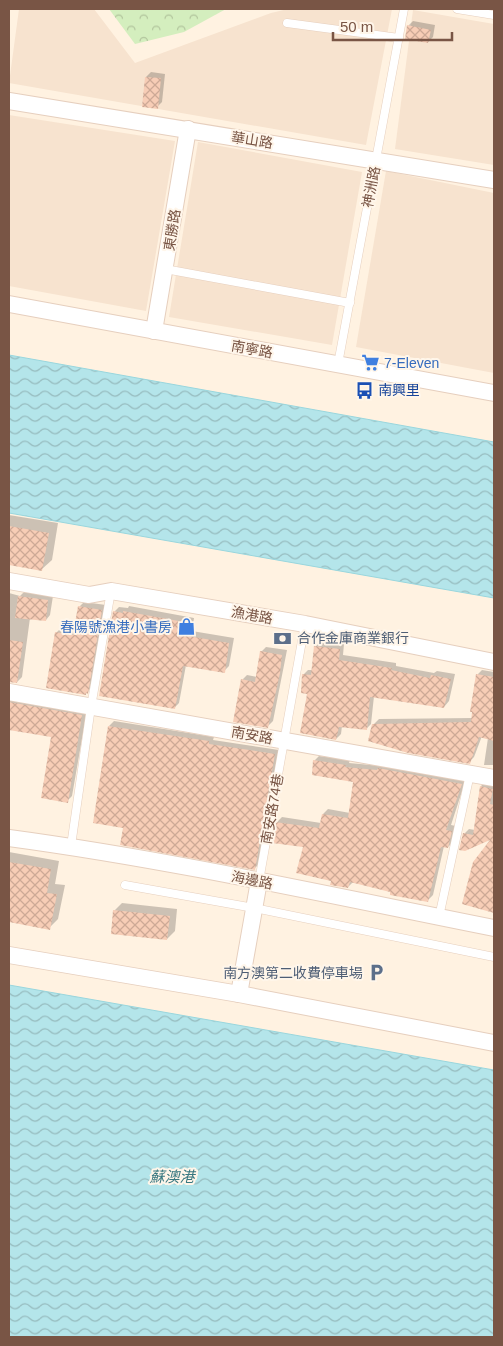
<svg xmlns="http://www.w3.org/2000/svg" width="503" height="1346" font-family="Arial,'Noto Sans TC',sans-serif">
<defs>
<pattern id="forest-crowns" width="20" height="18" patternUnits="userSpaceOnUse" patternTransform="scale(1.25)"><rect width="20" height="18" fill="#d4eebe"/><path d="M2 6a3 3 0 1 1 6 0M12 15a3 3 0 1 1 6 0" fill="none" stroke="#b1c49c"/></pattern>
<pattern id="water-waves" width="16" height="10" patternUnits="userSpaceOnUse" patternTransform="scale(1.25)"><rect width="16" height="10" fill="#b4e5ea"/><path d="M0 5q4-4 8 0t8 0" fill="none" stroke="#97bcbf"/></pattern>
<pattern id="building-cross-hatch" width="8" height="8" patternUnits="userSpaceOnUse" patternTransform="scale(1.25)"><rect width="8" height="8" fill="#f7cdb6"/><path d="M0 0l8 8M0 8l8-8" fill="none" stroke="#cda996"/></pattern>
</defs>
<rect width="100%" height="100%" fill="#fff2e1"/>
<!-- residential -->
<g fill="#f7e3cf">
<polygon points="19,9 94,9 135,63 271,13 288,9 392,9 366,145 9,83"/>
<polygon points="413,10 494,24 494,165 395,149"/>
<polygon points="9,115 175,141 146,311 9,286"/>
<polygon points="198,142 362,172 332,345 169,317"/>
<polygon points="386,171 494,193 494,373 356,347"/>
</g>
<!-- forest -->
<polygon fill="url(#forest-crowns)" points="109,9 226,9 184,32 135,44"/>
<!-- water -->
<g fill="url(#water-waves)" stroke="#99d6dd">
<polygon points="9,355 494,442 494,598 9,513"/>
<polygon points="9,985 494,1070 494,1337 9,1337"/>
</g>
<!-- shadow -->
<g fill="#0003">
<polygon points="413,21 435,25 433,37 428,42 408,26"/>
<polygon points="151,72 165,74 162,102 157,107 146,77"/>
<polygon points="9,515 58,523 52,560 42,569 9,564"/>
<polygon points="24,592 53,596 50,615 46,620 30,618 22,677 17,682 9,682 9,593 20,596"/>
<polygon points="84,602 106,605 92,687 85,694 56,633 61,628 75,630 79,607"/>
<polygon points="129,606 194,618 192,631 234,638 229,666 224,671 186,665 179,703 174,708 114,612 119,607 128,608"/>
<polygon points="321,641 344,644 343,655 396,663 396,666 434,673 437,671 455,674 449,701 444,707 374,696 371,724 366,729 342,726 341,734 336,739 308,692 303,675 308,670 313,670 316,646"/>
<polygon points="266,647 287,650 273,721 268,726 242,680 247,675 257,677 261,652"/>
<polygon points="482,670 494,672 494,765 484,765 488,738 482,736 474,757 469,762 374,724 379,719 473,718 477,675"/>
<polygon points="9,695 87,710 72,796 67,801 53,736 9,728"/>
<polygon points="114,721 214,737 213,740 279,750 260,863 255,868 109,726"/>
<polygon points="319,756 350,760 349,763 382,766 466,779 451,825 456,826 453,842 448,847 444,846 433,895 428,900 353,882 348,887 332,880 305,846 277,822 282,817 321,823 323,814 328,809 350,813 355,781 314,761"/>
<polygon points="486,781 494,783 494,912 464,904 493,837 465,850 464,834 469,829 475,830 481,786"/>
<polygon points="9,852 59,861 55,884 65,885 58,919 49,928 9,921"/>
<polygon points="122,903 177,909 175,931 167,939 114,911"/>
</g>
<!-- building -->
<g fill="url(#building-cross-hatch)">
<polygon points="407,25 431,30 428,43 405,39"/>
<polygon points="145,77 161,78 158,109 142,107"/>
<polygon points="9,526 49,533 42,571 9,565"/>
<polygon points="18,596 48,600 46,621 15,618"/>
<polygon points="78,606 102,610 88,694 86,693 86,695 46,688 55,632 73,635"/>
<polygon points="113,611 123,613 123,611 190,623 188,636 229,643 225,673 183,666 175,709 99,696"/>
<polygon points="9,640 23,642 17,683 9,682"/>
<polygon points="314,646 340,649 339,660 392,668 391,670 430,678 431,675 451,679 444,708 370,697 367,730 339,727 336,740 300,733 307,694 301,693 302,674 311,675"/>
<polygon points="260,651 282,655 280,673 268,728 233,722 241,679 255,682"/>
<polygon points="476,674 494,677 494,741 479,737 470,764 408,753 368,741 372,724 471,722 472,712 470,712"/>
<polygon points="9,702 82,715 68,803 41,798 51,737 9,730"/>
<polygon points="108,726 209,741 209,744 275,754 255,870 120,845 123,828 93,823"/>
<polygon points="313,760 346,765 345,767 377,770 378,768 462,784 446,830 452,831 448,848 441,847 428,902 390,895 390,892 350,882 348,888 330,885 331,881 296,873 303,847 272,843 275,822 319,828 322,814 348,818 353,782 312,775"/>
<polygon points="480,786 493,789 490,804 494,805 494,913 462,904 473,862 490,840 465,851 459,850 463,833 473,835"/>
<polygon points="9,862 51,869 47,893 57,894 50,930 9,922"/>
<polygon points="113,910 170,916 167,940 111,934"/>
</g>
<g fill="none" stroke-linecap="round" stroke-linejoin="round">
<defs>
<g id="lane">
<polyline points="457,9 494,15"/>
<polyline points="287,23 399,38"/>
<polyline points="165,269 350,303"/>
<polyline points="338,364 404,9"/>
<polyline points="71,846 91,707 111,591"/>
<polyline points="259,881 305,624"/>
<polyline points="125,885 254,908 494,957"/>
<polyline points="439,917 470,774"/>
</g>
<g id="street">
<polyline points="9,101 494,180"/>
<polyline points="9,304 494,393"/>
<polyline points="154,331 188,129"/>
<polyline points="9,581 89,595 111,591 305,624 494,662"/>
<polyline points="9,692 494,778"/>
<path d="M9,838C172,860 333,896 494,928"/>
<polyline points="9,955 239,994 494,1043"/>
<polyline points="239,994 259,881"/>
</g>
</defs>
<!-- lane casing -->
<use href="#lane" stroke="#e6cfbe" stroke-width="9"/>
<!-- street casing -->
<use href="#street" stroke="#e6cfbe" stroke-width="18"/>
<!-- lane -->
<use href="#lane" stroke="#fff" stroke-width="8"/>
<!-- street -->
<use href="#street" stroke="#fff" stroke-width="16"/>
</g>
<!-- icons -->
<defs>
<symbol id="supermarket-bare" viewBox="-9 -9 18 18"><path d="M-6-5.5h2.5l.6 2H6L4.5 2H-2.5L-4.4-4H-6ZM-1.5 3.2a1.3 1.3 0 1 0 .1 0ZM3 3.2a1.3 1.3 0 1 0 .1 0Z" fill="#3f7fe0" stroke="#fff6ea" stroke-width="2.5" paint-order="stroke"/></symbol>
<symbol id="bus-bare" viewBox="-9 -9 18 18"><path d="M-5-6H5V4H4V6H2V4H-2V6H-4V4H-5ZM-3.5-4V0h7V-4ZM-3.5 1.2v1.5H-2V1.2ZM2 1.2v1.5H3.5V1.2Z" fill="#1a4fb4" stroke="#fff6ea" stroke-width="2.5" paint-order="stroke"/></symbol>
<symbol id="shop-bare" viewBox="-9 -9 18 18"><path d="M-5-2.5h2.3a2.7 3.5 0 0 1 5.4 0H5L5.5 6h-11ZM-1.5-2.5h3a1.5 2.3 0 0 0-3 0Z" fill="#3f7fe0" stroke="#fff6ea" stroke-width="2.5" paint-order="stroke"/></symbol>
<symbol id="bank-bare" viewBox="-9 -9 18 18"><path d="M-6-4H6V4H-6ZM0-2.3a2.3 2.3 0 1 0 0 4.6a2.3 2.3 0 1 0 0-4.6Z" fill="#5c6f8a" stroke="#fff6ea" stroke-width="2.5" paint-order="stroke"/></symbol>
<symbol id="parking-bare" viewBox="-9 -9 18 18"><path d="M-3.5-5.5H1a3.5 3.5 0 0 1 0 7H-1V5.5H-3.5ZM-1-3.4V-.6H.8a1.4 1.4 0 0 0 0-2.8Z" fill="#5c6f8a" stroke="#fff6ea" stroke-width="2.5" paint-order="stroke"/></symbol>
</defs>
<g fill-rule="evenodd">
<use href="#supermarket-bare" x="358" y="350" width="25" height="25"/>
<use href="#bus-bare" x="352" y="378" width="25" height="25"/>
<use href="#shop-bare" x="174" y="614" width="25" height="25"/>
<use href="#bank-bare" x="270" y="626" width="25" height="25"/>
<use href="#parking-bare" x="364" y="960" width="25" height="25"/>
</g>
<g text-anchor="middle" stroke-width="4" stroke-linejoin="round" paint-order="stroke">
<!-- street labels -->
<g font-size="14" fill="#795545" stroke="#fff6ea">
<text transform="translate(252 140) rotate(9)" y="5">華山路</text>
<text transform="translate(371 187) rotate(-79)" y="5">神洲路</text>
<text transform="translate(172 230) rotate(-81)" y="5">東勝路</text>
<text transform="translate(252 349) rotate(10)" y="5">南寧路</text>
<text transform="translate(252 615) rotate(10)" y="5">漁港路</text>
<text transform="translate(252 735) rotate(10)" y="5">南安路</text>
<text transform="translate(272 809) rotate(-80)" y="5">南安路74巷</text>
<text transform="translate(252 880) rotate(11)" y="5">海邊路</text>
</g>
<!-- shop labels -->
<g font-size="14" fill="#366cbe" stroke="#fff6ea" text-anchor="start">
<text x="384" y="368">7-Eleven</text>
<text x="172" y="632" text-anchor="end">春陽號漁港小書房</text>
</g>
<!-- transit labels -->
<g font-size="14" fill="#164399" stroke="#fff6ea" text-anchor="start">
<text x="378" y="395">南興里</text>
</g>
<!-- service labels -->
<g font-size="14" fill="#4e5e75" stroke="#fff6ea" text-anchor="start">
<text x="297" y="643">合作金庫商業銀行</text>
<text x="363" y="978" text-anchor="end">南方澳第二收費停車場</text>
</g>
<!-- water labels -->
<g font-size="15" font-style="italic" fill="#377780" stroke="#fff6ea">
<text x="172" y="1182">蘇澳港</text>
</g>
</g>
<!-- border -->
<rect width="503" height="1346" fill="none" stroke="#795545" stroke-width="20"/>
<!-- scale -->
<path d="M333 32v8h119v-8" fill="none" stroke="#795545" stroke-width="2.5"/>
<text x="340" y="32" font-size="15" fill="#795545" stroke="#fff6ea" stroke-width="4" paint-order="stroke">50 m</text>
</svg>
